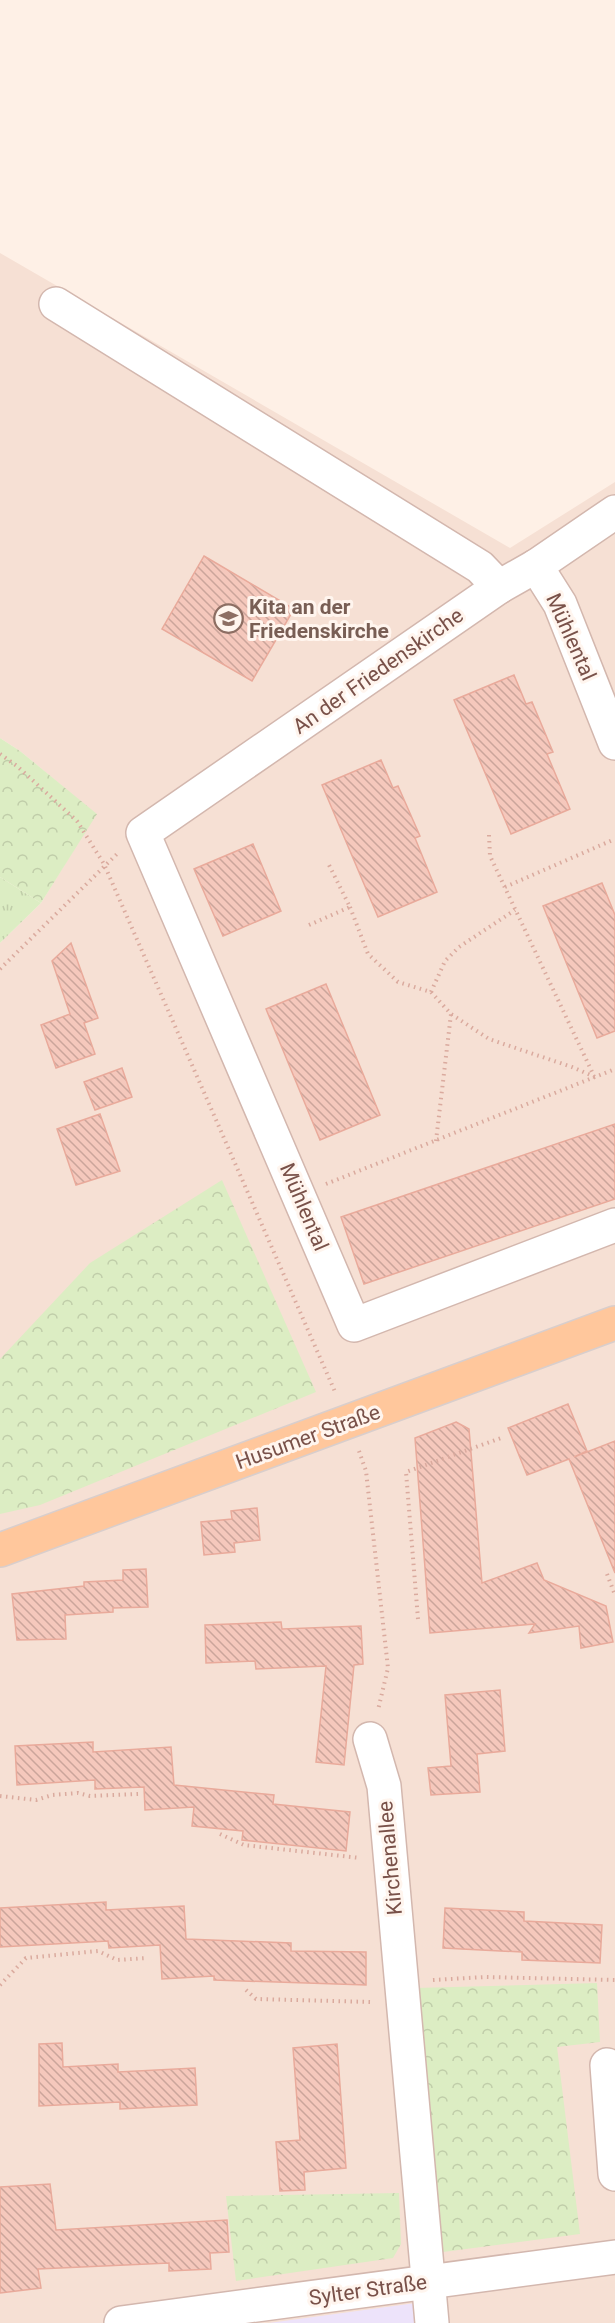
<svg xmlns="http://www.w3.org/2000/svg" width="615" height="2323" font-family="Roboto,sans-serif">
<defs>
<pattern id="grass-tufts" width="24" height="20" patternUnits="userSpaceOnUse" patternTransform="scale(1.5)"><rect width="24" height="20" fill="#dcedc3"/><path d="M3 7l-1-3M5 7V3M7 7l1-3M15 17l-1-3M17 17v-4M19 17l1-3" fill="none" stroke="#c0cda9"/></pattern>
<pattern id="forest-crowns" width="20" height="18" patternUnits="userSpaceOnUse" patternTransform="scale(1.5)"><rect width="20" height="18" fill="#dcedc3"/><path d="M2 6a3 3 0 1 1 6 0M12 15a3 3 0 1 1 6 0" fill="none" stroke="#c0cda9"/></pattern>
<pattern id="building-back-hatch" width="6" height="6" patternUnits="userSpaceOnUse" patternTransform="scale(1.5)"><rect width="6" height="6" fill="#f5c8bc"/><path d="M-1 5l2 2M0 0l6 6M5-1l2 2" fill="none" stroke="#cba59b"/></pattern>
</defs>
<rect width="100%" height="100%" fill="#fef0e6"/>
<!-- residential -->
<polygon fill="#f6e0d4" points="0,253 510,548 615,482 615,2323 0,2323 0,943 41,903 96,814 20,751 0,738"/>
<!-- education -->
<polygon fill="#ede3fa" points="445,2299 447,2323 269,2323"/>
<!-- grass -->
<polygon fill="url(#grass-tufts)" points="0,877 41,903 0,943"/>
<!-- forest -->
<g fill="url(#forest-crowns)">
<polygon points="0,738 20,751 97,814 41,903 0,877"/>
<polygon points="222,1180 316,1392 40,1505 0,1514 0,1359 90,1263"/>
<polygon points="597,1983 600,2042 557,2047 580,2234 443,2252 415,1988"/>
<polygon points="399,2193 401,2244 393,2258 236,2281 226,2196"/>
</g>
<!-- building -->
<g fill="url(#building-back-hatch)" stroke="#e9aa9b" stroke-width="1.5">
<polygon points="204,556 294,609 252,681 162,629"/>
<polygon points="514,675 526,704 532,702 553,752 547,754 570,809 511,834 454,700"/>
<polygon points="381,760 393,788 398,786 420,836 415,838 437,892 378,917 322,785"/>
<polygon points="253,844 281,911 223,936 194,869"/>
<polygon points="602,883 615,915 615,1031 597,1038 543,906"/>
<polygon points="71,943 98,1018 84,1023 95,1054 56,1068 41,1025 70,1014 52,961"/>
<polygon points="326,984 380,1115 320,1140 266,1009"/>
<polygon points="122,1068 132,1097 95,1110 84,1082"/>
<polygon points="100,1114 120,1171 76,1185 57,1129"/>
<polygon points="615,1124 615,1199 364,1284 341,1217"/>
<polygon points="568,1404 587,1451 574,1457 615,1441 615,1573 569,1459 527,1475 508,1428"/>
<polygon points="456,1422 469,1429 482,1583 537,1563 544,1580 606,1606 613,1642 581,1648 579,1626 529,1633 535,1624 430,1633 415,1438"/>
<polygon points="257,1508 260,1540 234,1543 235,1552 204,1555 201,1522 232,1519 231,1511"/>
<polygon points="146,1569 148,1607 113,1608 113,1612 65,1615 66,1639 17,1640 12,1594 84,1586 84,1582 123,1580 123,1570"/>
<polygon points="281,1622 282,1629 361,1626 363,1664 354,1665 344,1765 316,1762 326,1666 256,1669 255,1661 206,1663 205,1625"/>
<polygon points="500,1690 505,1751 477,1754 480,1792 431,1795 428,1768 451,1766 445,1695"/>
<polygon points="93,1742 93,1752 171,1747 174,1785 274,1795 273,1804 350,1812 346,1851 242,1840 243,1831 192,1826 194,1807 145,1810 144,1787 95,1789 95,1780 17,1785 15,1746"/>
<polygon points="106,1902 106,1910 184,1906 186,1939 291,1943 291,1951 366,1952 366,1985 214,1980 214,1976 162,1979 160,1945 109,1948 108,1941 0,1947 0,1908"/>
<polygon points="445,1908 524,1912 524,1921 602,1925 600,1963 522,1960 522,1952 443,1948"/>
<polygon points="62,2043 63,2067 118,2064 118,2072 195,2068 197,2105 120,2109 120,2102 39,2106 39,2044"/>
<polygon points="337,2044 346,2168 304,2172 305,2190 280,2191 276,2142 300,2140 293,2048"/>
<polygon points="50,2184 56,2230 227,2220 229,2252 210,2253 211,2269 169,2271 169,2263 38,2269 41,2288 0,2293 0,2187"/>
</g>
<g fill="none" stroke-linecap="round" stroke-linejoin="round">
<defs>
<g id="minor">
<polyline points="56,304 480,567 499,587"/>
<polyline points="615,512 536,566 499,587 143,833 354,1325 615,1225"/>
<polyline points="536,566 560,604 615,743"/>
<polyline points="370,1739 384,1786 432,2323"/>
<polyline points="607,2065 615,2174"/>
<polyline points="121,2323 615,2257"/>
</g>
<polyline id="major" points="0,1550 615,1323"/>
</defs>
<!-- minor casing -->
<use href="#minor" stroke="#d3b7ae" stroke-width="36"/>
<!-- major casing -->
<use href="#major" stroke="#d9cecc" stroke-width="36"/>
<!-- path -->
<g stroke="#daaa9e" stroke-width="4" stroke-dasharray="1.5 4.5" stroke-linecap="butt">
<polyline points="0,754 17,766 77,821 104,864 336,1394"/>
<polyline points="489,835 490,856 594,1076"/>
<polyline points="505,887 615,839"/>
<polyline points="350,907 368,954 398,982 431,992 451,1014 489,1039 572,1067 595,1077"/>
<polyline points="309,925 350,907 329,865"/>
<polyline points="0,969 117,854"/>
<polyline points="431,992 445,961 459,947 515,910"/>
<polyline points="436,1141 451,1014"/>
<polyline points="326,1184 615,1069"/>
<polyline points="359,1451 366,1471 388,1668 378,1710"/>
<polyline points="607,1574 615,1595"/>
<polyline points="418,1619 406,1472 501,1438"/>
<polyline points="0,1796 36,1800 52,1795 78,1793 90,1796 139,1794"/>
<polyline points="220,1834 244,1845 360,1858"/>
<polyline points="433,1980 485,1977 615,1980"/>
<polyline points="0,1985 26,1958 98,1951 117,1960 147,1958"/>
<polyline points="246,1990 256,1999 372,2002"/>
</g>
<!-- minor -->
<use href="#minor" stroke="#fff" stroke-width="33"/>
<!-- major -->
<use href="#major" stroke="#ffc79c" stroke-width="33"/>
</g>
<!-- icons -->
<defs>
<symbol id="school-ring" viewBox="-11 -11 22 22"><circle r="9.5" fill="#fff5ee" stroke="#8d6e63" stroke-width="1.5"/><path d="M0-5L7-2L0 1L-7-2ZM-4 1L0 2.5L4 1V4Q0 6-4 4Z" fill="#8d6e63"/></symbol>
</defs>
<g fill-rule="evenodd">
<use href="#school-ring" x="212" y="602" width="33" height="33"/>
</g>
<g text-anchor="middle" stroke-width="6" stroke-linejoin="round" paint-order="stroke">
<!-- education labels -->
<g font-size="21" font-weight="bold" fill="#785e54" stroke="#fff5ee" text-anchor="start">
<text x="249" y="614">Kita an der<tspan x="249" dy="24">Friedenskirche</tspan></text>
</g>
<!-- street labels -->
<g font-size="21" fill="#795149" stroke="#fff5ee">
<text transform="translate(571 637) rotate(66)" y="7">Mühlental</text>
<text transform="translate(378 671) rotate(-35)" y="7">An der Friedenskirche</text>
<text transform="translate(304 1207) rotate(67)" y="7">Mühlental</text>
<text transform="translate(308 1437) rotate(-20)" y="7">Husumer Straße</text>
<text transform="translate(390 1858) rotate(-95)" y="7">Kirchenallee</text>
<text transform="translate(368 2290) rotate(-8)" y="7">Sylter Straße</text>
</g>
</g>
</svg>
